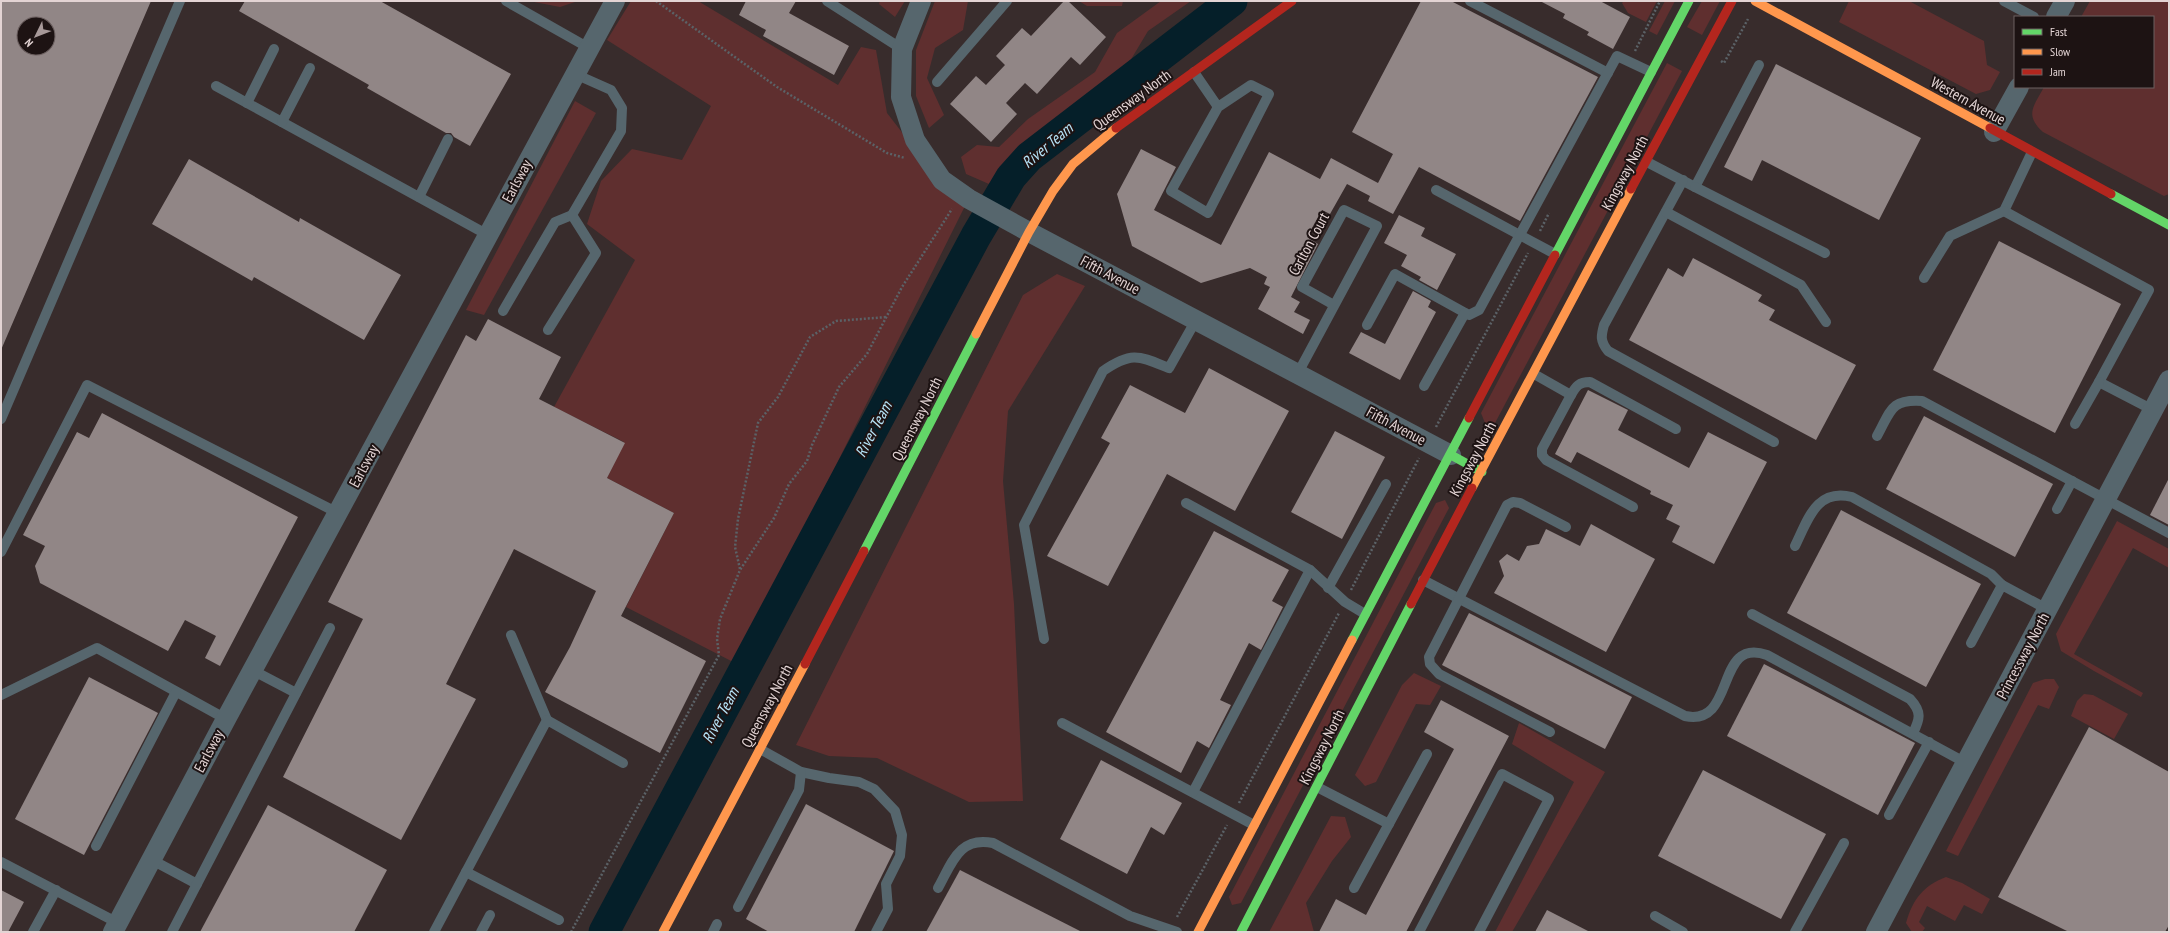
<svg xmlns="http://www.w3.org/2000/svg" width="2170" height="933" font-family="'PT Sans Narrow',sans-serif">
<rect width="100%" height="100%" fill="#382c2c"/>
<!-- green -->
<g fill="#5f2f2f">
<polygon points="529,1 578,1 560,7"/>
<polygon points="631,1 698,1 838,85 861,47 876,50 887,113 928,166 965,206 737,664 626,607 674,513 607,478 624,442 554,407 635,260 587,224 601,181 632,149 682,160 711,106 607,40"/>
<polygon points="880,1 905,1 895,17 879,4"/>
<polygon points="935,1 968,1 963,30 935,48 927,78 944,115 929,128 916,96 916,50"/>
<polygon points="1079,1 1123,1 1122,6 1087,6"/>
<polygon points="1161,1 1191,1 1148,31 1127,66 989,184 966,174 961,157 977,145 999,147 1028,119 1095,72 1117,33"/>
<polygon points="1624,1 1657,1 1646,22 1628,13 1622,3"/>
<polygon points="1665,1 1675,1 1657,35 1649,31"/>
<polygon points="1702,1 1720,1 1702,35 1687,27"/>
<polygon points="1849,1 1909,1 1984,41 1987,65 2000,72 1990,90 1976,94 1839,22"/>
<path d="M2090,1H2169V194L2164,196L2043,132C2024,115 2034,106 2044,87H2153V17H2081Z"/>
<polygon points="1667,63 1682,71 1495,423 1485,423 1481,413"/>
<polygon points="575,101 596,113 484,315 466,310"/>
<polygon points="1057,274 1085,286 1008,411 1003,481 1014,604 1023,801 969,802 877,758 829,756 796,745 1023,295"/>
<polygon points="1445,500 1449,508 1241,903 1232,905 1229,897 1436,503"/>
<polygon points="2117,521 2169,549 2169,568 2133,548 2074,654 2143,693 2141,697 2094,671 2061,651 2056,634"/>
<polygon points="1414,673 1441,686 1430,705 1416,704 1376,782 1365,786 1355,775 1402,685"/>
<polygon points="2045,679 2054,679 2059,687 2049,709 2038,705 1958,856 1946,851 2033,683"/>
<polygon points="2084,694 2093,695 2128,714 2114,739 2071,716 2077,701"/>
<polygon points="1519,723 1605,772 1512,932 1495,932 1574,782 1512,744"/>
<polygon points="1331,816 1345,817 1351,837 1332,861 1306,903 1314,932 1269,932"/>
<path d="M1946,877L1962,883L1990,899L1982,914L1964,905L1955,921L1927,906L1919,922L1925,928L1922,932H1912L1906,923C1913,899 1923,886 1946,877Z"/>
</g>
<g fill="none" stroke-linecap="round" stroke-linejoin="round">
<!-- river -->
<polyline stroke="#051f29" stroke-width="31" points="604,932 976,236 1011,177 1029,157 1232,1"/>
</g>
<!-- building -->
<g fill="#918686" fill-rule="evenodd">
<path d="M1,1H151L1,350ZM24,24H48V48H24Z"/>
<polygon points="245,1 380,1 511,74 470,146 454,137 451,133 446,133 367,88 369,85 239,11"/>
<polygon points="746,1 796,1 789,13 849,46 834,75 763,36 766,30 739,15"/>
<polygon points="1064,1 1068,1 1106,37 1080,65 1071,57 1037,94 1025,83 1006,103 1017,114 991,142 950,104 976,76 986,85 1005,65 996,56 1022,28 1031,36"/>
<polygon points="1421,1 1451,1 1598,77 1520,221 1419,167 1393,214 1368,201 1370,196 1347,184 1330,214 1322,210 1307,237 1318,244 1291,297 1300,302 1294,312 1310,320 1303,334 1258,309 1270,287 1264,284 1267,277 1250,268 1201,283 1132,246 1117,194 1141,149 1176,167 1154,210 1221,245 1269,152 1320,179 1331,158 1378,183 1393,154 1352,132"/>
<polygon points="1540,1 1600,1 1630,17 1613,49 1587,35 1589,32 1563,18 1565,14"/>
<polygon points="1776,64 1921,138 1879,220 1762,160 1752,181 1724,167"/>
<polygon points="189,159 299,222 300,218 401,275 364,340 254,277 252,281 152,224"/>
<polygon points="1399,215 1425,228 1421,236 1456,254 1437,290 1419,280 1421,277 1401,266 1407,255 1384,243"/>
<polygon points="1999,241 2121,304 2055,433 1933,370"/>
<polygon points="1693,258 1762,295 1758,301 1775,310 1769,320 1856,365 1816,440 1629,340 1668,268 1683,277"/>
<polygon points="1413,291 1431,301 1428,307 1436,312 1400,380 1349,353 1361,332 1385,344"/>
<polygon points="488,319 561,357 539,399 625,443 607,478 674,513 621,616 706,661 660,753 545,692 570,647 596,591 514,549 446,684 476,699 401,840 283,777 363,619 328,602 466,335 476,341"/>
<polygon points="1209,368 1289,411 1235,511 1167,474 1108,586 1047,556 1110,443 1101,438 1130,385 1185,413"/>
<polygon points="1588,390 1628,410 1618,430 1689,468 1708,432 1767,462 1714,564 1672,542 1680,526 1666,519 1673,505 1650,494 1651,491 1577,452 1571,463 1555,454"/>
<polygon points="102,413 298,517 220,666 205,658 216,636 185,620 168,651 40,583 35,566 45,546 23,535 77,432 89,438"/>
<polygon points="1924,416 2053,484 2015,557 1886,489"/>
<polygon points="1335,431 1385,457 1342,539 1291,512"/>
<polygon points="2169,478 2169,525 2150,515"/>
<polygon points="1841,510 1981,584 1926,687 1787,613"/>
<polygon points="1591,524 1655,559 1606,652 1494,593 1504,576 1499,561 1507,554 1519,561 1527,546 1539,544 1546,529 1580,546"/>
<polygon points="1214,531 1289,570 1272,601 1283,607 1261,650 1249,643 1220,700 1231,705 1209,748 1197,741 1181,773 1106,732"/>
<polygon points="1469,613 1632,697 1605,749 1442,665"/>
<polygon points="1764,664 1915,743 1878,815 1727,736"/>
<polygon points="89,677 158,713 84,855 15,819"/>
<polygon points="1441,700 1509,736 1406,932 1319,932 1336,899 1366,915 1454,749 1424,732"/>
<polygon points="2089,727 2169,772 2169,925 2165,932 2069,932 1998,897"/>
<polygon points="1101,760 1182,803 1164,835 1151,827 1127,874 1060,839"/>
<polygon points="1703,770 1826,834 1781,919 1658,856"/>
<polygon points="806,804 894,851 854,932 769,932 746,919"/>
<polygon points="268,805 387,870 354,932 200,932"/>
<polygon points="960,870 1082,932 926,932"/>
<polygon points="1,890 24,902 8,932 1,932"/>
<polygon points="1547,910 1590,932 1535,932"/>
</g>
<g fill="none" stroke-linecap="round" stroke-linejoin="round">
<!-- path -->
<g stroke="#5b6267" stroke-width="2.5" stroke-dasharray="2 2" stroke-linecap="butt">
<polyline points="656,1 777,87 887,153 905,158"/>
<polyline points="1635,51 1660,1"/>
<polyline points="1721,61 1724,63 1748,19"/>
<polyline points="1540,231 1549,213"/>
<polyline points="1436,427 1528,253"/>
<polyline points="740,569 735,547 738,519 758,423 778,397 810,337 836,321 887,317"/>
<polyline points="1351,590 1419,458"/>
<polyline points="1239,803 1339,613"/>
<polyline points="1177,917 1227,825"/>
<polyline points="571,932 719,655 717,639 720,619 740,570 774,518 789,484 807,461 812,445 839,387 867,354 902,287 952,209"/>
</g>
<!-- lane -->
<g stroke="#56666d" stroke-width="10">
<polyline points="506,1 589,48"/>
<polyline points="827,1 902,49"/>
<polyline points="1470,1 1608,73"/>
<polyline points="2004,1 2034,17"/>
<polyline points="1194,72 1218,107 1251,85 1269,94 1208,213 1171,191 1218,107"/>
<polyline points="937,82 1007,1"/>
<polyline points="216,86 488,235"/>
<polyline points="247,103 274,49"/>
<polyline points="282,122 310,68"/>
<polyline points="2032,152 2004,211 2149,290 2099,382 2153,410"/>
<polyline points="1647,162 1695,187 1759,65"/>
<path d="M1683,180L1604,325C1601,336 1600,341 1608,351L1774,442"/>
<polyline points="1695,187 1825,253"/>
<polyline points="1436,190 1555,254"/>
<polyline points="419,197 448,139"/>
<polyline points="1666,212 1801,285 1826,322"/>
<polyline points="1924,278 1950,236 2004,211"/>
<polyline points="503,311 555,222 572,215 621,131 622,108 611,90 575,74"/>
<polyline points="1367,325 1395,274 1469,315 1479,310 1617,56 1651,72"/>
<polyline points="548,330 596,253 572,215"/>
<polyline points="1298,373 1377,226 1344,210 1302,287 1334,305"/>
<path d="M1534,374L1571,395C1576,386 1579,382 1590,382L1676,429"/>
<polyline points="1424,386 1465,313"/>
<polyline points="1571,395 1542,449 1542,455 1546,460 1633,507"/>
<polyline points="1,419 180,1"/>
<polyline points="2075,424 2099,382"/>
<path d="M1877,436C1891,411 1890,399 1922,401L2169,533"/>
<polyline points="1186,503 1310,570 1345,602 1365,614"/>
<polyline points="2057,509 2072,481"/>
<path d="M1795,546C1808,520 1816,488 1852,497L1991,574L2002,585"/>
<polyline points="1,552 87,385 338,513"/>
<path d="M1423,580L1685,716C1737,727 1714,636 1767,655L1966,763"/>
<polyline points="1328,588 1386,484"/>
<path d="M1752,614L1910,699C1922,712 1920,719 1913,733"/>
<polyline points="511,635 547,720"/>
<path d="M1044,639L1024,525L1103,371C1132,351 1139,356 1169,368L1196,320"/>
<polyline points="1971,643 2002,585 2047,609"/>
<polyline points="254,671 296,693"/>
<polyline points="1,695 97,648 226,719"/>
<polyline points="1062,723 1254,825"/>
<polyline points="1550,732 1439,674 1430,664 1429,657 1507,505 1513,502 1520,503 1566,527"/>
<polyline points="801,772 829,778 859,782 874,789 895,811 902,835 900,856 886,884 888,909 876,932"/>
<polyline points="1317,787 1389,824"/>
<polyline points="1193,792 1310,570"/>
<polyline points="1889,815 1929,742"/>
<polyline points="96,846 176,692"/>
<polyline points="152,860 197,884"/>
<polyline points="1,862 118,923"/>
<polyline points="466,872 559,920"/>
<path d="M938,888C952,863 959,836 993,843L1130,916L1177,932"/>
<polyline points="1354,888 1427,754"/>
<polyline points="738,907 799,790 801,772 760,749"/>
<polyline points="1655,916 1683,932"/>
<polyline points="33,932 56,890"/>
<polyline points="172,932 330,628"/>
<polyline points="434,932 547,720 623,763"/>
<polyline points="481,932 490,915"/>
<polyline points="713,932 717,924"/>
<polyline points="1419,932 1502,774 1549,799 1479,932"/>
<polyline points="1795,932 1844,843"/>
</g>
<!-- street -->
<g stroke="#56666d" stroke-width="20">
<polyline points="921,1 902,49 901,97 915,140 942,180 969,199 1029,232 1451,455"/>
<polyline points="2056,17 2065,1"/>
<polyline points="1994,132 2019,87"/>
<polyline points="113,932 226,719 615,1"/>
<polyline points="1876,932 2169,380"/>
</g>
<!-- fast -->
<g stroke="#63d668" stroke-width="9">
<polyline points="2111,194 2169,225"/>
<polyline points="1555,255 1689,1"/>
<polyline points="1451,455 1482,472"/>
<polyline points="864,551 976,334"/>
<polyline points="1352,640 1469,418"/>
<polyline points="1241,932 1411,604"/>
</g>
<!-- slow -->
<g stroke="#ff974d" stroke-width="9">
<polyline points="1755,1 1990,128"/>
<polyline points="976,334 1029,232 1053,191 1073,164 1116,128"/>
<polyline points="1472,488 1631,189"/>
<polyline points="663,932 805,664"/>
<polyline points="1198,932 1352,640"/>
</g>
<!-- jam -->
<g stroke="#b3261e" stroke-width="9">
<polyline points="1116,128 1292,1"/>
<polyline points="1990,128 2111,194"/>
<polyline points="1631,189 1732,1"/>
<polyline points="1469,418 1555,255"/>
<polyline points="1411,604 1472,488"/>
<polyline points="805,664 864,551"/>
</g>
</g>
<g text-anchor="middle" stroke-width="4" stroke-linejoin="round" paint-order="stroke">
<!-- street labels -->
<g font-size="15" fill="#e3d4d4" stroke="#1d1313">
<text transform="translate(1132 100) rotate(-36)" y="5">Queensway North</text>
<text transform="translate(1968 101) rotate(29)" y="5">Western Avenue</text>
<text transform="translate(1625 173) rotate(-62)" y="5">Kingsway North</text>
<text transform="translate(517 181) rotate(-62)" y="5">Earlsway</text>
<text transform="translate(1309 244) rotate(-62)" y="5">Carlton Court</text>
<text transform="translate(1110 275) rotate(28)" y="5">Fifth Avenue</text>
<text transform="translate(917 419) rotate(-63)" y="5">Queensway North</text>
<text transform="translate(1396 426) rotate(28)" y="5">Fifth Avenue</text>
<text transform="translate(1473 459) rotate(-62)" y="5">Kingsway North</text>
<text transform="translate(364 466) rotate(-62)" y="5">Earlsway</text>
<text transform="translate(2023 656) rotate(-62)" y="5">Princessway North</text>
<text transform="translate(767 706) rotate(-62)" y="5">Queensway North</text>
<text transform="translate(1322 747) rotate(-63)" y="5">Kingsway North</text>
<text transform="translate(209 751) rotate(-62)" y="5">Earlsway</text>
</g>
<!-- water labels -->
<g font-size="16" font-style="italic" fill="#b6e3f7" stroke="#1d1313">
<text transform="translate(1047 145) rotate(-40)" y="6">River Team</text>
<text transform="translate(873 429) rotate(-62)" y="6">River Team</text>
<text transform="translate(720 715) rotate(-62)" y="6">River Team</text>
</g>
</g>
<!-- border -->
<rect width="2170" height="933" fill="none" stroke="#e3d4d4" stroke-width="4"/>
<!-- legend -->
<rect x="2014" y="16" width="140" height="72" fill="#1d1313" stroke="#6c6060"/>
<rect x="2022" y="29" width="20" height="6" fill="#63d668" stroke="#6c6060"/>
<text x="2050" y="36" font-size="12" fill="#e3d4d4">Fast</text>
<rect x="2022" y="49" width="20" height="6" fill="#ff974d" stroke="#6c6060"/>
<text x="2050" y="56" font-size="12" fill="#e3d4d4">Slow</text>
<rect x="2022" y="69" width="20" height="6" fill="#b3261e" stroke="#6c6060"/>
<text x="2050" y="76" font-size="12" fill="#e3d4d4">Jam</text>
<!-- north arrow -->
<g transform="translate(36 36) rotate(227)"><circle r="19" fill="#1d1313" stroke="#6c6060"/>
<path d="M0-3L7 15L0 10L-7 15Z" fill="#a79999"/>
<text y="-6" font-size="11" font-weight="bold" text-anchor="middle" fill="#e3d4d4">N</text>
</g>
</svg>
